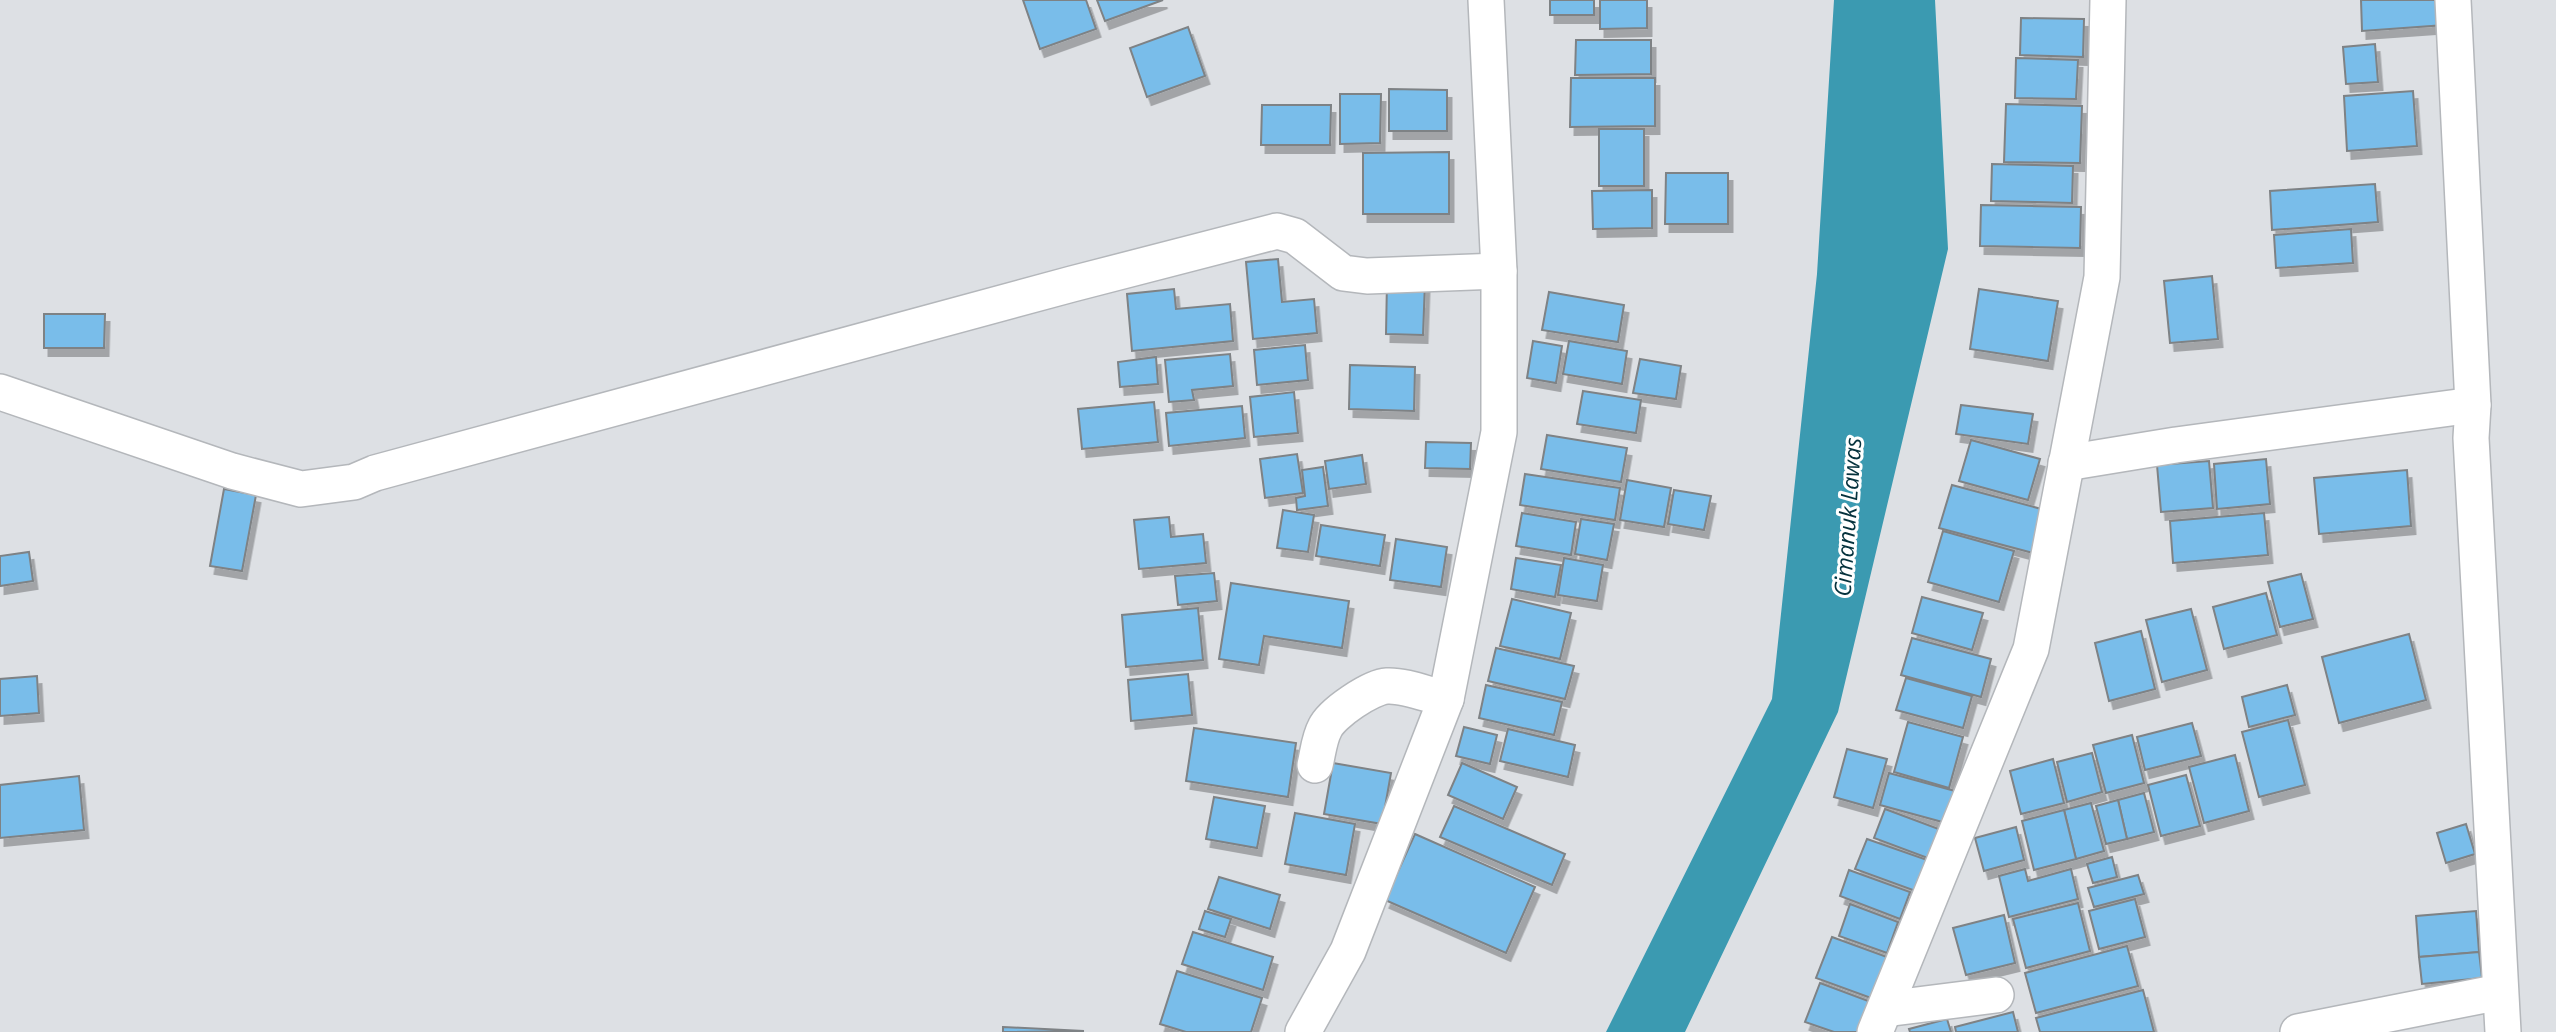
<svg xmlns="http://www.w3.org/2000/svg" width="2556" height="1032" font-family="'Open Sans',sans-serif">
<defs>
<filter id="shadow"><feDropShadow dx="4.5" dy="8" stdDeviation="0" flood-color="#0004"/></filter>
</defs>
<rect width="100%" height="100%" fill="#dde0e4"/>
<!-- water -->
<polygon fill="#3b9ab1" points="1834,0 1935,0 1948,249 1838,712 1685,1032 1606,1032 1772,699 1817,274"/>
<!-- building -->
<g fill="#79bdea" stroke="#7e8285" stroke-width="2" filter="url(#shadow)">
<polygon points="1023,0 1086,0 1096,29 1040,49"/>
<polygon points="1097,0 1163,0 1105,21"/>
<rect x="1550" y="0" width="44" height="15"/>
<polygon points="1600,0 1647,0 1647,28 1600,29"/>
<polygon points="2361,0 2444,0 2445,25 2362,31"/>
<polygon points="2021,18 2084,19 2083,57 2020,55"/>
<polygon points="1188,27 1205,76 1147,97 1130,48"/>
<polygon points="1576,40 1651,40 1651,74 1575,75"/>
<polygon points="2375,44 2378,82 2346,84 2343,47"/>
<polygon points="2016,58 2078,60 2076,99 2015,98"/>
<polygon points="1571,78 1655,78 1655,126 1570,127"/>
<polygon points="1389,89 1447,90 1447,131 1389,131"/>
<polygon points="2413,91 2417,146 2347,151 2344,96"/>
<polygon points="1340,94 1381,94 1380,143 1340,144"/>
<polygon points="2006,104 2082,106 2080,163 2004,162"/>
<polygon points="1262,105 1331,105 1330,145 1261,145"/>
<rect x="1599" y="129" width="45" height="57"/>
<polygon points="1449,152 1449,214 1363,214 1363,153"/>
<polygon points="1992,164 2073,166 2072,203 1991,201"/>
<polygon points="1666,173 1728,173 1728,224 1665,224"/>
<polygon points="2375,184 2378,222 2272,230 2270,191"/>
<polygon points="1652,190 1652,228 1593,229 1592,191"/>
<polygon points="1981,205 2081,207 2080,248 1980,246"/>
<polygon points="2351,229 2353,263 2276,268 2274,235"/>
<polygon points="1278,259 1282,302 1314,299 1317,333 1253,339 1246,262"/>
<polygon points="2212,276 2218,339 2170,343 2164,281"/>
<polygon points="1387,281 1425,282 1423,335 1386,334"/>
<polygon points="1174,289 1176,309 1230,304 1233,341 1132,351 1127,294"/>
<polygon points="1979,289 2058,301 2048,361 1970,349"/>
<polygon points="1549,292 1624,305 1618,342 1542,330"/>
<polygon points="44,314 105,314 104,348 44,348"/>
<polygon points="1533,341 1562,346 1556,383 1527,378"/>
<polygon points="1569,341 1627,351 1622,384 1563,374"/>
<polygon points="1305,345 1308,380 1257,385 1254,350"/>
<polygon points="1230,354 1233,386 1192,390 1194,400 1169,402 1165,360"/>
<polygon points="1156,357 1158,384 1120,387 1118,362"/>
<polygon points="1640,359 1681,366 1676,399 1633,393"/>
<polygon points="1350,365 1415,367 1414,411 1349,409"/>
<polygon points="1583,391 1641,400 1636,433 1577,424"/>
<polygon points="1294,392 1298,433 1254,437 1250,397"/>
<polygon points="1154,402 1158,442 1082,449 1078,409"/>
<polygon points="1961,405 2033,414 2028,444 1956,434"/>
<polygon points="1242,406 1245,438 1169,446 1166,413"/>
<polygon points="1547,435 1627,448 1621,482 1541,469"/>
<polygon points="1971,440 2040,459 2028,500 1959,481"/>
<polygon points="1426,442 1471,443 1470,469 1425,468"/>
<polygon points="1297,454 1303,493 1265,498 1260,459"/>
<polygon points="1362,455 1366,484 1329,489 1325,461"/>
<polygon points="2266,459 2270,504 2217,509 2214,464"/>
<polygon points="2209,461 2213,508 2161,512 2157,465"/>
<polygon points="1323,467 1328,506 1297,510 1296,498 1305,496 1302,470"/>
<polygon points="2407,470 2411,526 2319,534 2314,478"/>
<polygon points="1525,474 1620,488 1615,520 1520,505"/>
<polygon points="1627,480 1671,488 1664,527 1620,520"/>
<polygon points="1952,485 2045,510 2033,553 1939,528"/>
<polygon points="224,489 256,495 242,571 210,566"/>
<polygon points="1674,490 1711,496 1704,530 1668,524"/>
<polygon points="1283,510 1314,515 1308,552 1277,548"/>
<polygon points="1522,513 1576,522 1571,555 1516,546"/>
<polygon points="2264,513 2268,555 2173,563 2170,521"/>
<polygon points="1169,517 1171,537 1203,534 1206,563 1139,569 1134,520"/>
<polygon points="1581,519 1614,524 1607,560 1575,554"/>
<polygon points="1321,525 1385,535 1380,566 1316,556"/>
<polygon points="1943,531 2014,551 1999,602 1928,582"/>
<polygon points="1396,539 1447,547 1441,587 1390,580"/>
<polygon points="29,552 33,581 0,586 0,556"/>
<polygon points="1516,558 1561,565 1555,597 1511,589"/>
<polygon points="1564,558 1603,565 1597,601 1558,595"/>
<polygon points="1214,573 1217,601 1178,605 1175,576"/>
<polygon points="2301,574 2313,619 2280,627 2268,582"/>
<polygon points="1231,583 1349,601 1342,648 1264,636 1259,665 1219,659"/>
<polygon points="2266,593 2277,635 2224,649 2213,607"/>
<polygon points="1922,597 1983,613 1972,650 1912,633"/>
<polygon points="1512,599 1571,613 1560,659 1500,646"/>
<polygon points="1198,608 1203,660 1126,667 1122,615"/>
<polygon points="2191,609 2207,670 2162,682 2146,620"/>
<polygon points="2141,631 2155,689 2109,701 2095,643"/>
<polygon points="2409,634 2426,700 2339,723 2322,657"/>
<polygon points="1912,638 1991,659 1981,697 1901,675"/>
<polygon points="1496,648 1574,666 1565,699 1488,681"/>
<polygon points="1188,674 1192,715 1131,721 1128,680"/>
<polygon points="37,676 39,713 0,716 0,679"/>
<polygon points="1906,678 1972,696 1963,728 1896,710"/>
<polygon points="1486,685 1562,702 1554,735 1479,718"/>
<polygon points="2287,685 2295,715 2249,727 2242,697"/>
<polygon points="2288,720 2305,785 2259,797 2242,732"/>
<polygon points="1908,722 1963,737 1949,788 1894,772"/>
<polygon points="2192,723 2201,756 2145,770 2137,737"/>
<polygon points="1464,727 1497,735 1490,764 1456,756"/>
<polygon points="1194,728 1296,743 1288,797 1186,781"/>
<polygon points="1508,729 1575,745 1568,777 1500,761"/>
<polygon points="2132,735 2144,783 2106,793 2093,745"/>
<polygon points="1847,749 1887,759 1873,808 1834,797"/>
<polygon points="2092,753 2102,792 2067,802 2057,762"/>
<polygon points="2235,755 2249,811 2204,823 2189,767"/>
<polygon points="2053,759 2064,803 2021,814 2010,771"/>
<polygon points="1333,763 1391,773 1382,824 1324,814"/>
<polygon points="1462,763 1517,787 1503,819 1448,795"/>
<polygon points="1889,773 1955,791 1946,823 1880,805"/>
<polygon points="2186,775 2200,826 2161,836 2148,785"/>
<polygon points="79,776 84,830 0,838 0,785"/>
<polygon points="2144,793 2154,832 2127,839 2118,800"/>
<polygon points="1214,797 1265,806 1257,848 1206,839"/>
<polygon points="2118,800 2127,839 2106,844 2096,806"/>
<polygon points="2091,803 2104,851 2076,859 2064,810"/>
<polygon points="1454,806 1565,854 1552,885 1440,837"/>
<polygon points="1885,809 1944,831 1933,860 1874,838"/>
<polygon points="2064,810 2076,859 2034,870 2022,821"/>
<polygon points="1295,813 1355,824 1346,875 1285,864"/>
<polygon points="2466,824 2475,854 2446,863 2437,833"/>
<polygon points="2016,827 2024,860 1984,871 1975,838"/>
<polygon points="1415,834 1535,887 1506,953 1385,900"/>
<polygon points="1867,839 1933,862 1921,893 1855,869"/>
<polygon points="2112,857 2117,877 2093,883 2087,864"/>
<polygon points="2025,869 2028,881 2071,869 2078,899 2009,917 1999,876"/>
<polygon points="1849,870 1910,892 1900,919 1840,896"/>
<polygon points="2138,875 2144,894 2094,907 2088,888"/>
<polygon points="1219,877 1280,895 1270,929 1208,909"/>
<polygon points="2135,899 2145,937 2099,949 2089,911"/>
<polygon points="2078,903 2090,951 2026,968 2013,919"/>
<polygon points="1850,904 1898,922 1887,953 1839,936"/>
<polygon points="1205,911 1231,919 1225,937 1199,929"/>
<polygon points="2476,911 2479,952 2419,957 2416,916"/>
<polygon points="2004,915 2015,963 1966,975 1953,928"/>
<polygon points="1193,932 1273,957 1263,990 1182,964"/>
<polygon points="1832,937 1887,957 1871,998 1816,978"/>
<polygon points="2127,946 2138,986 2036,1013 2025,973"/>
<polygon points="2479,952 2482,978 2422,984 2419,957"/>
<polygon points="1177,971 1262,998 1251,1032 1186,1032 1160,1024"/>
<polygon points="1820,983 1871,1002 1860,1032 1834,1032 1805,1022"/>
<polygon points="2143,990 2154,1032 2040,1032 2036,1018"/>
<polygon points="2013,1012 2018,1032 1956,1032 1955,1027"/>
<polygon points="1947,1019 1951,1032 1910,1032 1909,1029"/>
<polygon points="1003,1027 1084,1031 1003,1032"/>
</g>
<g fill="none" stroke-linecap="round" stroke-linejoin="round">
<defs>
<g id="minor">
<polyline points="2453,0 2473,405 2471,438 2503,1032"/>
<polyline points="0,392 232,471 301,489 354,482 375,473 1072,284 1277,231 1295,236 1343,273 1367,276 1499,271"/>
<polyline points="2066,463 2176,445 2473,405"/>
<path d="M1315,765C1318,753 1319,739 1325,728C1332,713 1371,687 1387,686C1405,685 1428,695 1446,699"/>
<polyline points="1885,1009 1996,995"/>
<polyline points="1303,1032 1348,951 1446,699 1499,432 1499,271 1486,0"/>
<polyline points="1875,1032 2031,649 2102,277 2108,0"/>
<polyline points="2298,1032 2500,992"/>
</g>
</defs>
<!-- minor casing -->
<use href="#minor" stroke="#b4b7bb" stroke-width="38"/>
<!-- minor -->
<use href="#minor" stroke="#fff" stroke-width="35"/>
</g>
<g text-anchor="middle" stroke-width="6" stroke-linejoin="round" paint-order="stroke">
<!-- water labels -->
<g font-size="23" font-style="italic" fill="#05323d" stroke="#fff">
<text transform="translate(1848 517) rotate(-86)" y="8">Cimanuk Lawas</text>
</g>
</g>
</svg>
